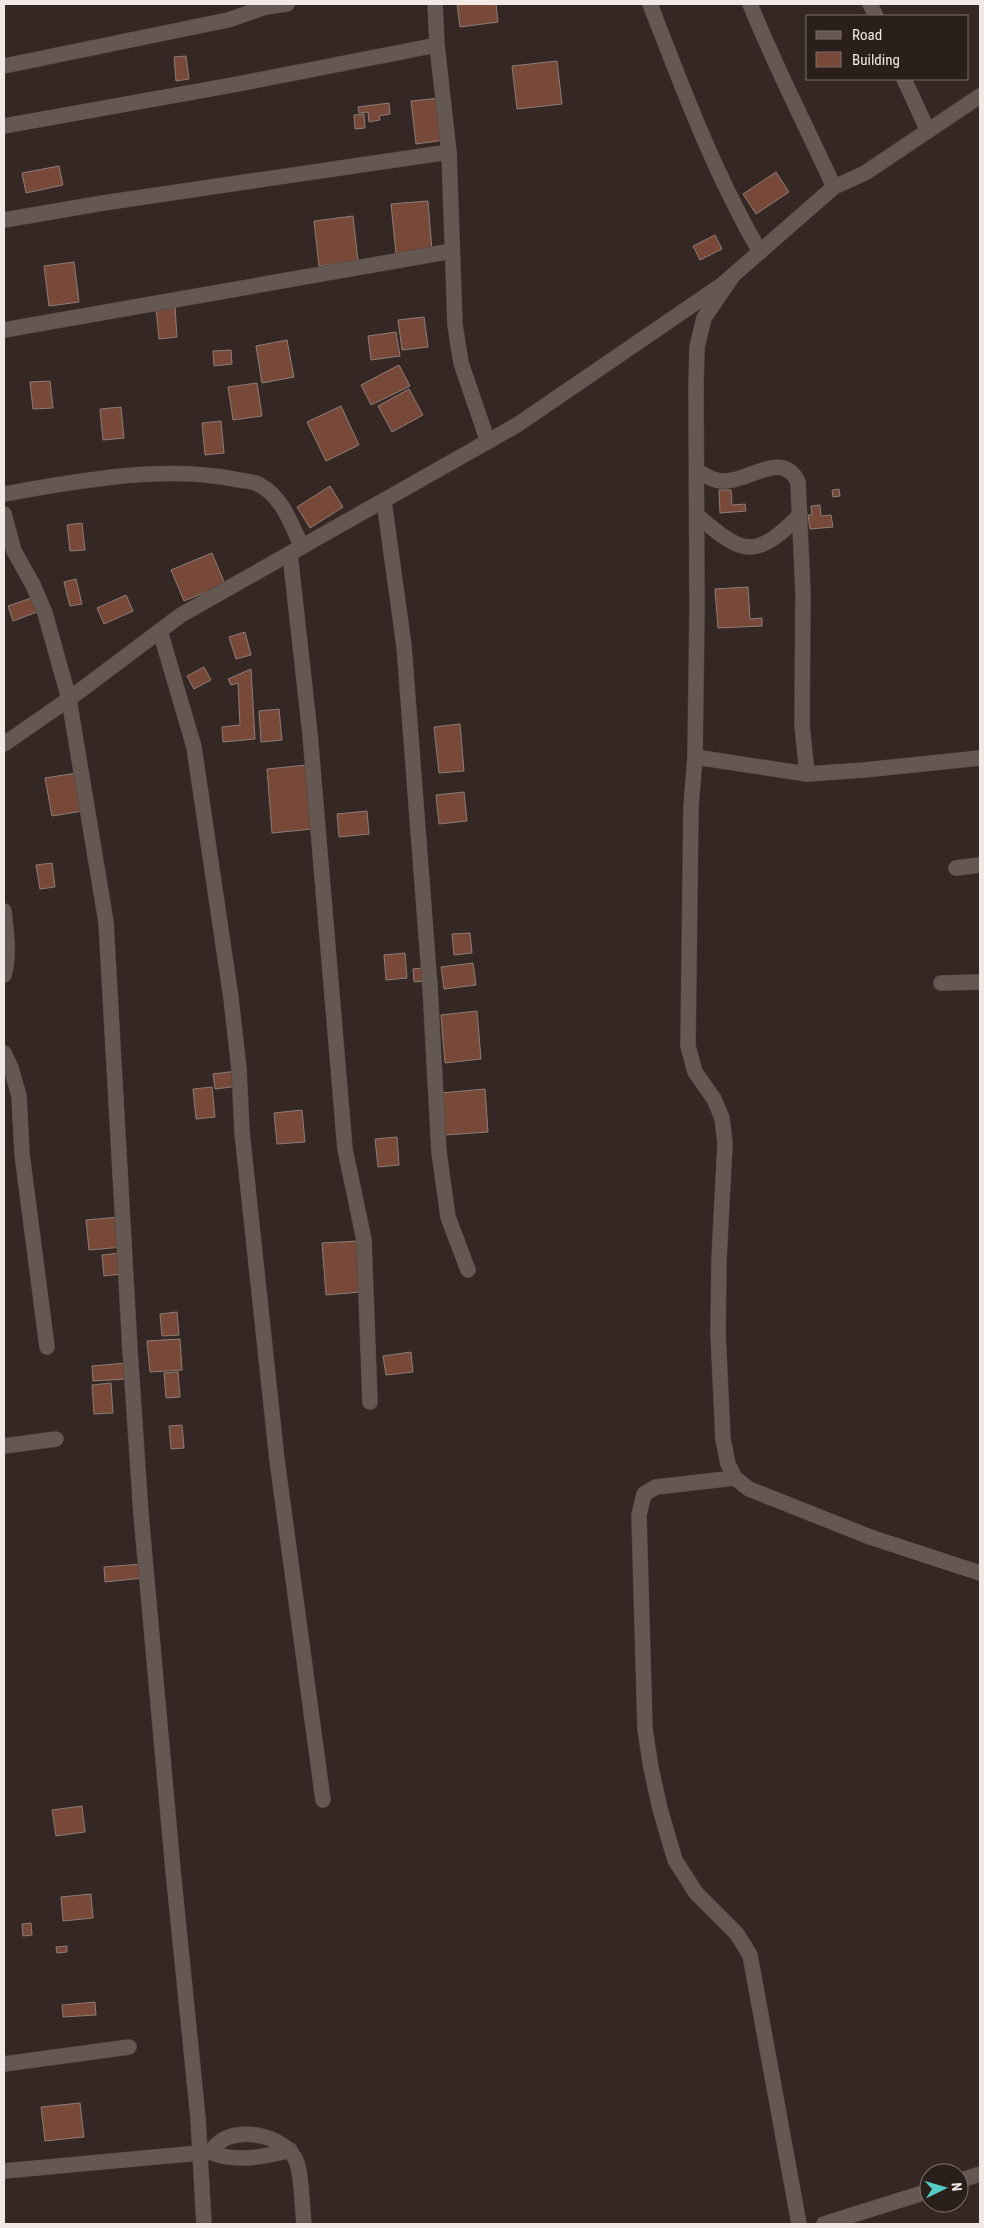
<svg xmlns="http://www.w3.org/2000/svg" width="984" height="2228" font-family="'Roboto Condensed',sans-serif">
<rect width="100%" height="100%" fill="#352824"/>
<!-- building -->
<g fill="#784939" stroke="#8c7d78">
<polygon points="457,4 496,4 498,22 460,27"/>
<polygon points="186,56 189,79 176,81 174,57"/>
<polygon points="557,61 562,104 517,109 512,66"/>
<polygon points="440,98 445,140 416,144 411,101"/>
<polygon points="389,103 390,114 379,116 380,120 369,122 368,112 359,113 358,107"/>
<polygon points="364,114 365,128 355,129 354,115"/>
<polygon points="59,166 63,185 26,193 22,173"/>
<polygon points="776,172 789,192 756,214 743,194"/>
<polygon points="428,201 432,251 396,254 391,204"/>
<polygon points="353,216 358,261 319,266 314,221"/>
<polygon points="715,235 722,249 700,260 693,246"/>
<polygon points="74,262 79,302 49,306 44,266"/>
<polygon points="175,306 177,337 159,339 156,308"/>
<polygon points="424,317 428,347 402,350 398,320"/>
<polygon points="396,332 400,356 371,360 368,336"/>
<polygon points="287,340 294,377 262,383 256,346"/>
<polygon points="231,350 232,364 214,366 213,351"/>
<polygon points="399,365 410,386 371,405 361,385"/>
<polygon points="50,381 53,408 33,409 30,382"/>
<polygon points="257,383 262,416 233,420 228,387"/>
<polygon points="409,389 423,415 392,432 378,406"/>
<polygon points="341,406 359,445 326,461 307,422"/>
<polygon points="121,407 124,438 103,440 100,409"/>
<polygon points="221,421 224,453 205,455 202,423"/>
<polygon points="330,486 343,507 310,528 297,507"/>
<polygon points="839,489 840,496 833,497 832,490"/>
<polygon points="719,490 731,490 732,505 745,504 746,511 720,513"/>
<polygon points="820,505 821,516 831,515 833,527 810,529 808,515 812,515 811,506"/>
<polygon points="82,523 85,550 70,551 67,525"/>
<polygon points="212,553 225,584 184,601 171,570"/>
<polygon points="76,579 82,604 70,606 64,582"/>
<polygon points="748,587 750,619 762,618 762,626 718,628 715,589"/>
<polygon points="40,595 45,609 13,621 8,606"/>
<polygon points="126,595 133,611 104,624 97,608"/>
<polygon points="245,632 251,655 236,659 229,637"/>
<polygon points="204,667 211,680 194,689 187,676"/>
<polygon points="251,669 255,739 223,742 222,727 240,725 238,683 231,685 228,679"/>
<polygon points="279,709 282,740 261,742 259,711"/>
<polygon points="460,724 464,771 439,773 434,727"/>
<polygon points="307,765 313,829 272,833 267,769"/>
<polygon points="83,772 89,810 52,816 45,778"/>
<polygon points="464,792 467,821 439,824 436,795"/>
<polygon points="367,811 369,834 339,837 337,814"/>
<polygon points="52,863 55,887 40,889 36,865"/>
<polygon points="470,933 472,953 454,955 452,934"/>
<polygon points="405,953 407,978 386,980 384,955"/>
<polygon points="473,963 476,985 444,989 441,967"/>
<polygon points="423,968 424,981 414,982 413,969"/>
<polygon points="477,1011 481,1059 445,1063 441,1015"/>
<polygon points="237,1071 239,1086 215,1089 213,1074"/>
<polygon points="212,1087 215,1117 196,1119 193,1089"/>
<polygon points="485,1089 488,1132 444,1135 441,1093"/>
<polygon points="302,1110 305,1142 277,1144 274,1113"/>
<polygon points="397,1137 399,1165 378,1167 375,1139"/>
<polygon points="120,1217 123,1247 89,1250 86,1220"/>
<polygon points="357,1241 360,1292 326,1295 322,1243"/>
<polygon points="120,1253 122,1274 104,1276 102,1255"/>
<polygon points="177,1312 179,1335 162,1336 160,1314"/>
<polygon points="180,1339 182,1370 150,1372 147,1341"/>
<polygon points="411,1352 413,1372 386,1375 383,1356"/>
<polygon points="126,1363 127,1379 93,1381 92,1366"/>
<polygon points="178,1372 180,1397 166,1398 164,1373"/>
<polygon points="111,1383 113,1413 94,1414 92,1385"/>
<polygon points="182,1425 184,1448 171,1449 169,1426"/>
<polygon points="142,1564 143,1578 105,1582 104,1567"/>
<polygon points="82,1806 85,1832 56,1836 52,1810"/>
<polygon points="91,1894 93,1918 63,1921 61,1897"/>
<polygon points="31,1923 32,1935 23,1936 22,1924"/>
<polygon points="67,1946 67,1952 57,1953 56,1947"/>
<polygon points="95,2002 96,2015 63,2017 62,2005"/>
<polygon points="80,2103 84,2137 45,2141 41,2107"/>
</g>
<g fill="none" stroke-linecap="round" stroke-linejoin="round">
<defs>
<g id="minor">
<polyline points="435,4 437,45 449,152 455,325 461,363 488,442"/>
<path d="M650,4C683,89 714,173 760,252"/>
<path d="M750,4C775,66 806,126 834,187"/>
<polyline points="870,4 876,16"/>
<polyline points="4,66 228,20 266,7 287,4"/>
<polyline points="904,79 928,131"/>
<polyline points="4,126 238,84 437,45"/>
<polyline points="4,220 103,203 449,152"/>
<polyline points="732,277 704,318 697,347 696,385 697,610 695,757 691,807 688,1046 695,1072 714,1099 722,1118 725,1143 719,1260 718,1333 723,1439 728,1464 735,1478 749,1489 870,1537 980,1573"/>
<polyline points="4,330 452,251"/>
<path d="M697,471C707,476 715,482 726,481C751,480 783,450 798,482L803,593L802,725L807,774"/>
<path d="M4,494C79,481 158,465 234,479C242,481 254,481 260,485C283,498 291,524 302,547"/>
<polyline points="384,501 404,646 430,987 439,1152 448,1217 468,1270"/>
<polyline points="4,514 14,551 33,585 45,613 69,699 106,922 130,1350 141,1514 173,1870 198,2118 204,2224"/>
<path d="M698,516C743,555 755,560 800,515"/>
<polyline points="290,554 310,734 345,1149 364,1240 370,1402"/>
<polyline points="160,631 194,747 231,998 239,1069 242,1132 277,1460 323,1800"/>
<polyline points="4,744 69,699 181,615 517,425 723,284 834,187 865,173 980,96"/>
<polyline points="695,757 807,774 864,770 980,758"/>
<polyline points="956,868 980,865"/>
<path d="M4,911C6,931 10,955 4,975"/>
<polyline points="941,983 980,982"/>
<polyline points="4,1053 11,1068 19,1096 22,1154 47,1347"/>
<polyline points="4,1446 56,1439"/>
<polyline points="735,1478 656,1487 644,1494 639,1515 645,1729 651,1768 660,1809 675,1860 696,1893 737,1934 750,1955 799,2224"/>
<polyline points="4,2064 129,2047"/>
<path d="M210,2152C213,2148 217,2144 221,2141C243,2126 288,2137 297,2163C302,2178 302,2208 304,2224"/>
<path d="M4,2171L210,2152C235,2163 264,2157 290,2150"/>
<polyline points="959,2181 980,2174"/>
<polyline points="824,2224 929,2191"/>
</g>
</defs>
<!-- minor casing -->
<use href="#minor" stroke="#4f4541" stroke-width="16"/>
<!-- minor -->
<use href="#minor" stroke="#655752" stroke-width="15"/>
</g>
<!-- border -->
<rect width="984" height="2228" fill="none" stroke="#f2e9e6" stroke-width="10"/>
<!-- legend -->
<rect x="806" y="15" width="162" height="65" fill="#2b1f1b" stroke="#7b706c"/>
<rect x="816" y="31" width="25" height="8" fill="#655752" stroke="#7b706c"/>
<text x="852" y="40" font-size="15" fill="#f2e9e6">Road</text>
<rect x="816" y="52" width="25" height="15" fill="#784939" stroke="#7b706c"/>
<text x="852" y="65" font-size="15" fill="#f2e9e6">Building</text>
<!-- north arrow -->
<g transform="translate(944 2188) rotate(85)"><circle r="24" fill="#2b1f1b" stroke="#7b706c"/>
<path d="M0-4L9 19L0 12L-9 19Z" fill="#55cdc6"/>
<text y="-8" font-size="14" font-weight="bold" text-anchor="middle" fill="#f2e9e6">N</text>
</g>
</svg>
